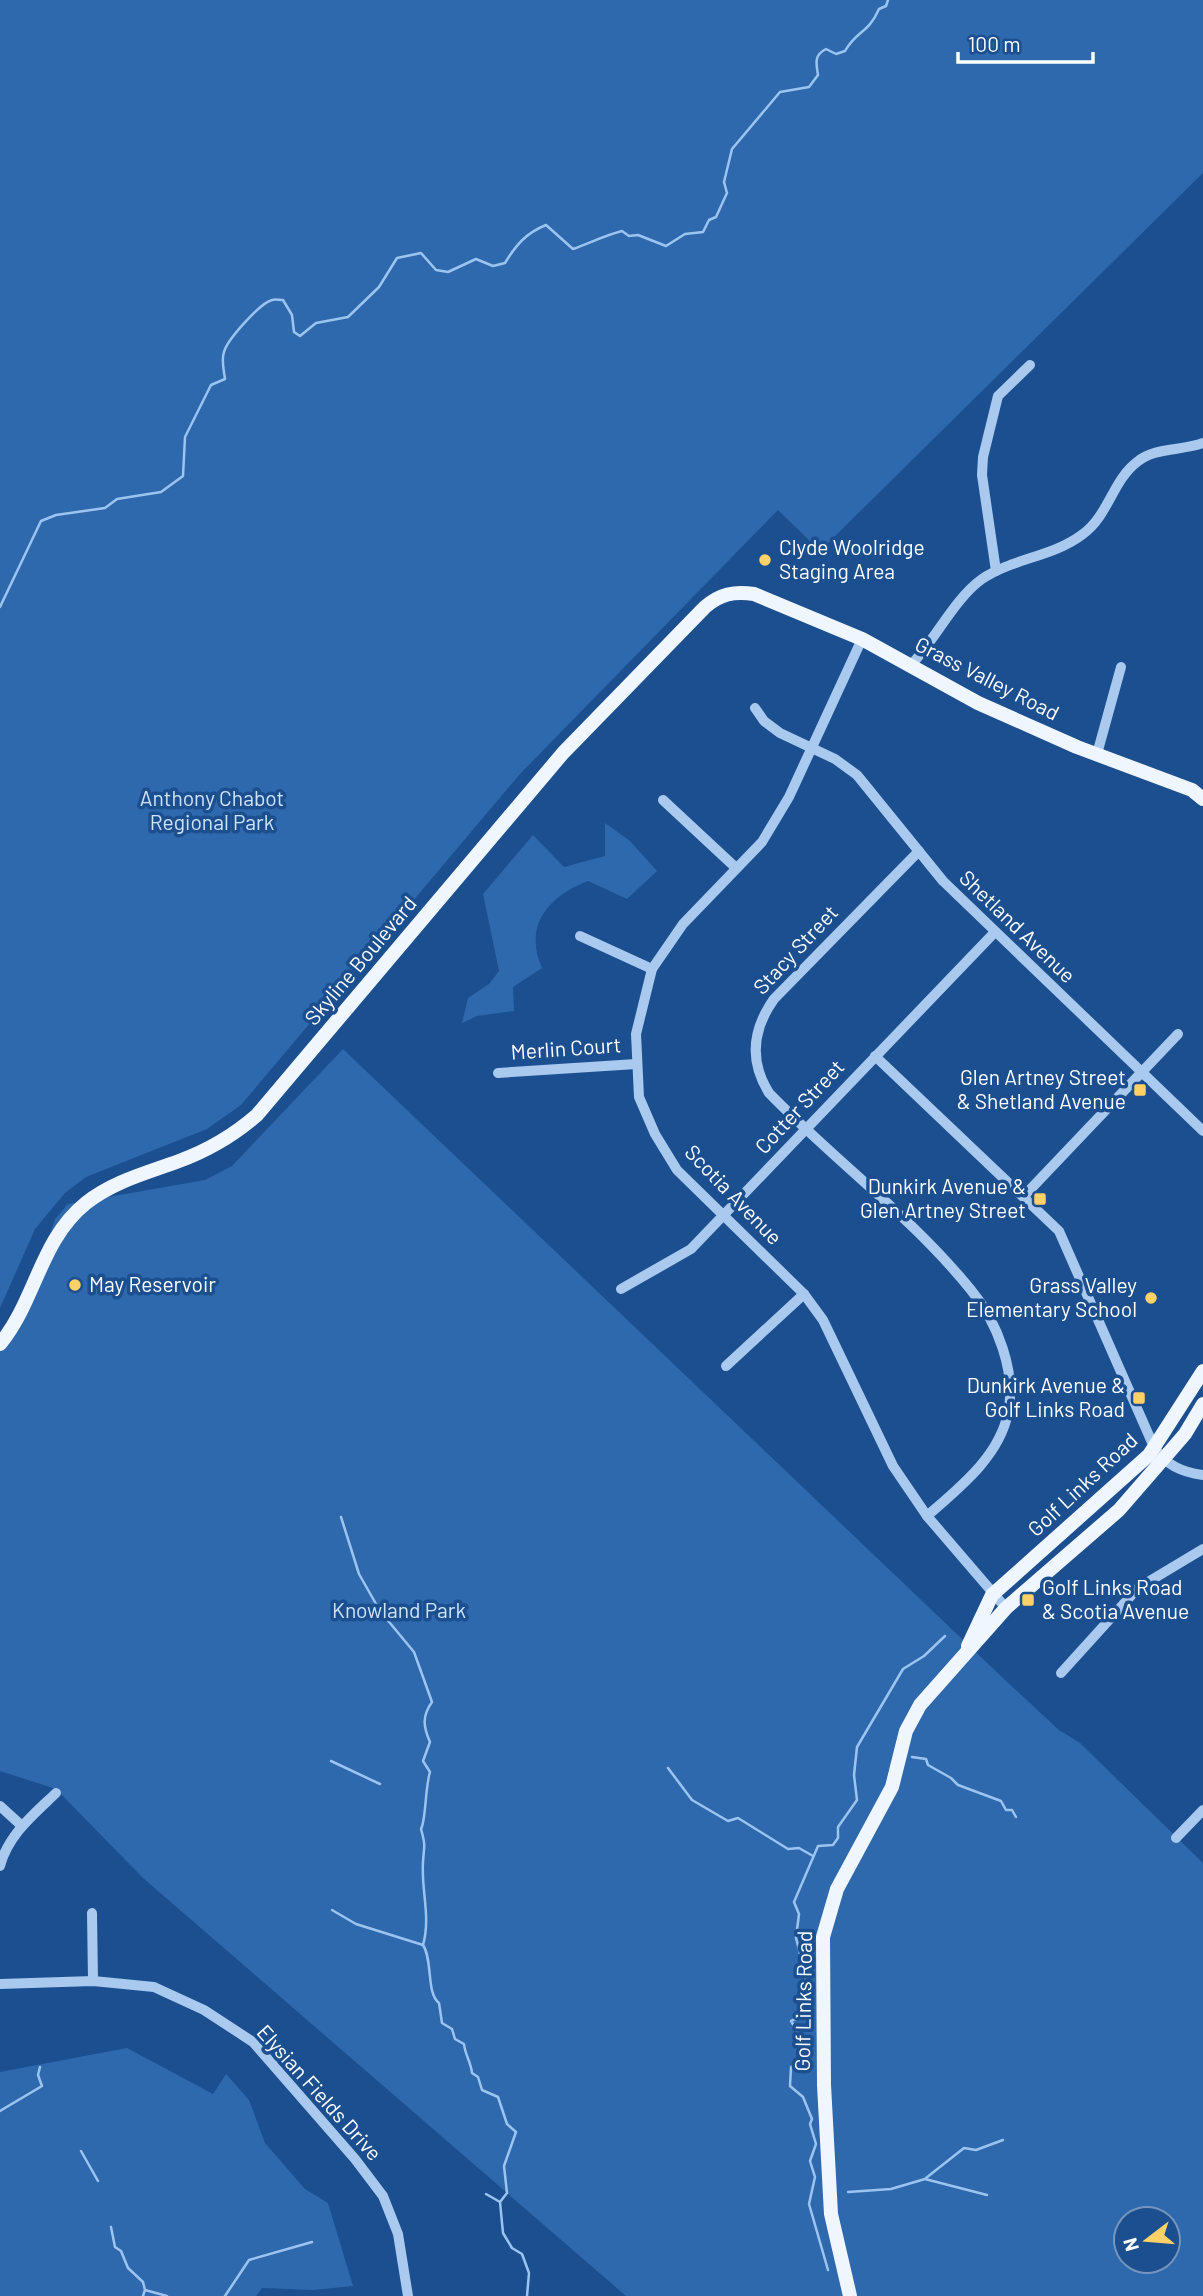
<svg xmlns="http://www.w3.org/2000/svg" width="1203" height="2296" font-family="Barlow,sans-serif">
<rect width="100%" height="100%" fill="#1b4f8f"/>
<!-- green -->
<g fill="#2e69ad" fill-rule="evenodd">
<polygon points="0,0 1203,0 1203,173 820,551 778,510 520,774 241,1105 207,1129 86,1177 65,1193 35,1229 0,1308"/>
<path d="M605,823L630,841L657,871L627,899L588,881C549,896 523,925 542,968L513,987L514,1011L477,1016L462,1023L468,998L489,984L499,971L483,894L533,835L564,867L605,856Z"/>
<path d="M343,1049L1003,1678L1059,1730L1080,1743L1203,1863V2296H626L143,1878L56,1789L0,1771V1338L44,1252L55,1219L68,1204L205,1180L232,1166ZM1126,2219H1168V2261H1126Z"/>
<polygon points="127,2048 213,2094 226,2074 249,2100 265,2143 305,2189 328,2203 353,2286 313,2290 262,2288 256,2296 0,2296 0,2072"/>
</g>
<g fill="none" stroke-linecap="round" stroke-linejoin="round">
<!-- stream -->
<g stroke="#9cc4f0" stroke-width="2.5">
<path d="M0,607L41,521L56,515L105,508L117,499L161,492L183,476L185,437L211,385L225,379C224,371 221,360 224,352C227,340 260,303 272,300C275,299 279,300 283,300L292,315L294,332L300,336L316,323L348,317L379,287L397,258L421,253L436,270L448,272L476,259L493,266L505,263C516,245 526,233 546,225L573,249C590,243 603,236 622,231L629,236L638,235L666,246L685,234L703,232L709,220L716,217L727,193L724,182L732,149L780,92L809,87L818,75C816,63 814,55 826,49L836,54L845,51C857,30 868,34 879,9L886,6L888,0"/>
<path d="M341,1517L359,1574L380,1611L414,1652L432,1702C422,1716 423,1726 430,1742L423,1761L430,1772C425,1788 426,1820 421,1829C426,1847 424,1845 423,1862C421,1890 431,1917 423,1945"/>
<polyline points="912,1757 926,1759 928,1765 951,1778 958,1785 1001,1801 1006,1810 1012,1810 1016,1817"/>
<polyline points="331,1761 380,1784"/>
<polyline points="668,1768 692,1800 728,1821 738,1818 788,1849 799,1848 813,1856"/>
<polyline points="332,1910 356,1924 423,1945"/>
<path d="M423,1945C433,1960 426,1993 439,2003L442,2023L452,2029L455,2039L464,2044C465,2055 471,2062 472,2073L478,2077L482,2090L498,2097L507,2124L516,2132L504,2166L507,2193L500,2202L503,2233L512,2248L522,2254L529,2273L527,2296"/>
<polyline points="0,2111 42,2086 38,2075 40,2067"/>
<polyline points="81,2151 98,2181"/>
<polyline points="926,2178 964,2148 976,2150 1003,2140"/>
<polyline points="848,2192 891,2189 925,2179 987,2195"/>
<polyline points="486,2194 500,2202"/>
<polyline points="111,2227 115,2247 121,2251 128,2268 143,2282 145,2290 143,2296"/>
<polyline points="828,2270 809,2204 815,2177 810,2161 816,2144 810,2124 812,2119 803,2097 790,2086 791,2067 799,2061 801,2038 791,2021 806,2014 805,1973 796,1938 799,1914 794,1902 818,1846 833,1845 838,1838 838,1827 857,1800 854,1775 857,1747 903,1669 924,1656 945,1636"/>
<polyline points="145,2290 167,2296"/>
<polyline points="225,2296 249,2260 312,2242"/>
</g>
<!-- minor -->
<g stroke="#a9c9ee" stroke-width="10">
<polyline points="996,571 982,475 983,457 998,396 1030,365"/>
<polyline points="862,639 789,797 762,842 683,924 652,969 636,1034 639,1097 655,1134 677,1170 804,1294 823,1320 893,1466 927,1516 1006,1608"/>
<path d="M911,665C935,640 955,598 982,579C1013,558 1053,557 1083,534C1108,516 1113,480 1137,462C1155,447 1182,451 1203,443"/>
<polyline points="755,708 764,721 780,733 835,759 857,775 943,881 1203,1131"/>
<polyline points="1097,754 1121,667"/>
<polyline points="663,800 735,867"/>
<path d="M919,851L774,999C752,1030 749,1061 769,1093C834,1160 912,1217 971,1290C997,1321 1017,1373 1008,1413C999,1457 959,1488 927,1516"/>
<polyline points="580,936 652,969"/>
<path d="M875,1056L1059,1231L1154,1447C1166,1465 1181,1472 1203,1475"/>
<polyline points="498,1073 636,1064"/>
<polyline points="1024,1196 1178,1034"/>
<polyline points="621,1289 691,1249 994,933"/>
<polyline points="726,1366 804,1294"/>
<polyline points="1061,1673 1138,1588 1203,1549"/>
<polyline points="0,1806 22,1826"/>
<polyline points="1176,1838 1203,1810"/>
<path d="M0,1866C8,1835 33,1815 56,1793"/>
<polyline points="92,1913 93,1981"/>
<polyline points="0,1984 93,1981 154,1987 204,2010 253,2042 355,2159 383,2196 398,2234 408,2296"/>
</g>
<!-- major -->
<g stroke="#f0f6ff" stroke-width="14">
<path d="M0,1344C36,1300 40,1240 86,1203C114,1181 147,1173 179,1161C209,1150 234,1135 257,1115L563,753L705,607C720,594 734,591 754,594L862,639L978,703L1077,747L1192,790L1203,799"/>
<polyline points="968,1646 992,1595 1149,1455 1203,1371"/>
<polyline points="850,2296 831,2214 824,2085 823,1937 837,1889 892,1787 906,1731 920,1705 1006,1608 1119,1510 1185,1434 1203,1404"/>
</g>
</g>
<!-- markers -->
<g fill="#ffd166" stroke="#1b4f8f" stroke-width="2.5">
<circle cx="765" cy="560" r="7"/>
<rect x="1133" y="1083" width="14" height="14" rx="3.5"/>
<rect x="1033" y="1192" width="14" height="14" rx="3.5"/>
<circle cx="75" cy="1285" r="7"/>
<circle cx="1151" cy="1298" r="7"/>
<rect x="1132" y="1391" width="14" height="14" rx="3.5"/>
<rect x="1021" y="1593" width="14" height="14" rx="3.5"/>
</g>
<g text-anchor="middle" stroke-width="7" stroke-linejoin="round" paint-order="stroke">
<!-- poi labels -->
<g font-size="21" fill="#fff" stroke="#1b4f8f" text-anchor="end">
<text x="779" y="555" text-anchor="start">Clyde Woolridge<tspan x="779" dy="24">Staging Area</tspan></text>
<text x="1126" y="1085">Glen Artney Street<tspan x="1126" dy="24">&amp; Shetland Avenue</tspan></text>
<text x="1026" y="1194">Dunkirk Avenue &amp;<tspan x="1026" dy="24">Glen Artney Street</tspan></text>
<text x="89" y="1292" text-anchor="start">May Reservoir</text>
<text x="1137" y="1293">Grass Valley<tspan x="1137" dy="24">Elementary School</tspan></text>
<text x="1125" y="1393">Dunkirk Avenue &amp;<tspan x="1125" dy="24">Golf Links Road</tspan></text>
<text x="1042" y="1595" text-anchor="start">Golf Links Road<tspan x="1042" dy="24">&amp; Scotia Avenue</tspan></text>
</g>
<!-- street labels -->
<g font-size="21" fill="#fff" stroke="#1b4f8f">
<text transform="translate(987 679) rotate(27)" y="7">Grass Valley Road</text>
<text transform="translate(1017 927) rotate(44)" y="7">Shetland Avenue</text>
<text transform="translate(796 950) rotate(-47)" y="7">Stacy Street</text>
<text transform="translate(361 961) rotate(-50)" y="7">Skyline Boulevard</text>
<text transform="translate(566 1049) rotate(-4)" y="7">Merlin Court</text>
<text transform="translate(800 1107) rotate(-47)" y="7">Cotter Street</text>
<text transform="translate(733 1195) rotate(46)" y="7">Scotia Avenue</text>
<text transform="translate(1083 1485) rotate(-43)" y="7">Golf Links Road</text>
<text transform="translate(804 2001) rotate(-89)" y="7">Golf Links Road</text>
<text transform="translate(319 2093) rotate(48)" y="7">Elysian Fields Drive</text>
</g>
<!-- park labels -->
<g font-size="21" fill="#cfe3fa" stroke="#1b4f8f">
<text x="212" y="806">Anthony Chabot<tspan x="212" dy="24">Regional Park</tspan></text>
<text x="399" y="1618">Knowland Park</text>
</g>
</g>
<!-- north arrow -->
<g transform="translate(1147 2240) rotate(254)"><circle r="33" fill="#1b4f8f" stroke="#7695bc" stroke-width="2"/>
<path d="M0-5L12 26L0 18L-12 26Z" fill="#ffd166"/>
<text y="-10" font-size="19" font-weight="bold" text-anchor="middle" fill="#ffffff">N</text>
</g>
<!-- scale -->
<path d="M958 52v10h135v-10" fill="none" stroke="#ffffff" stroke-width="3.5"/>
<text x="968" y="52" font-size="21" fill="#ffffff" stroke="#1b4f8f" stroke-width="5" paint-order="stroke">100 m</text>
</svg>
